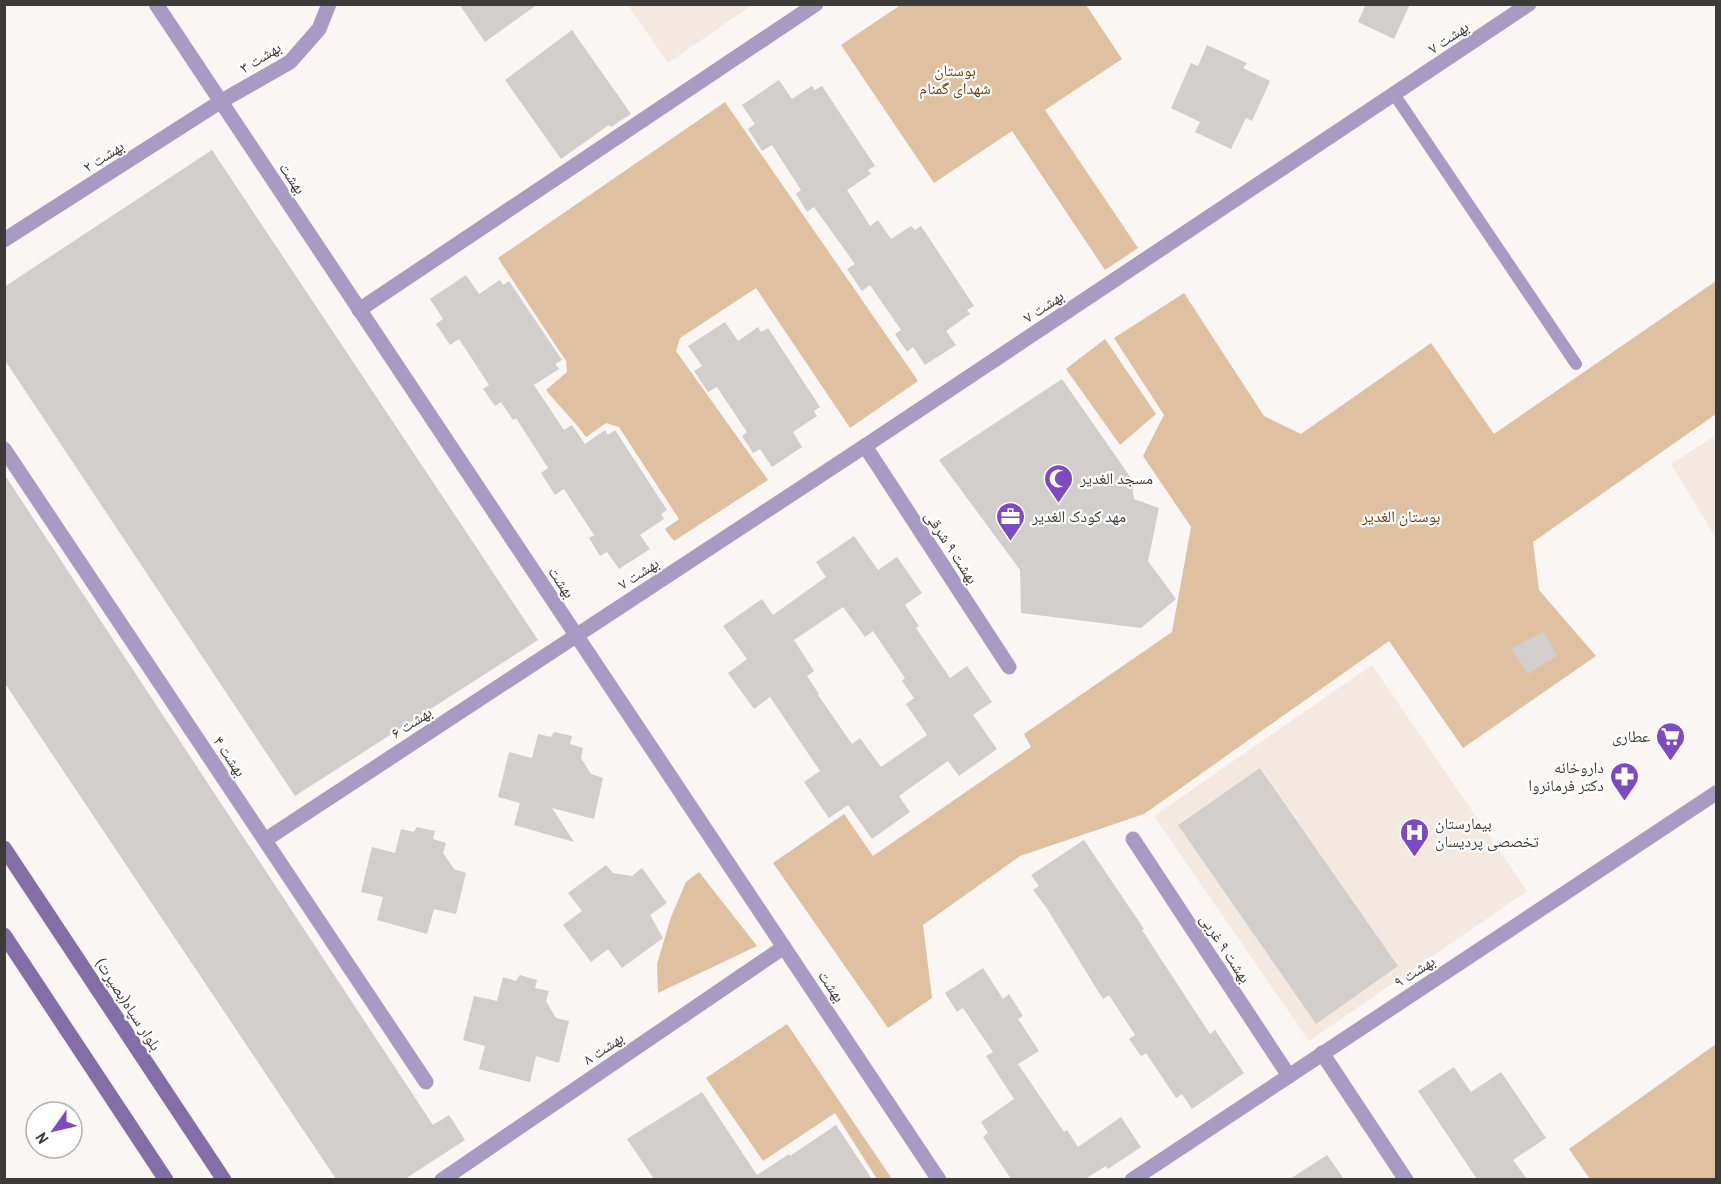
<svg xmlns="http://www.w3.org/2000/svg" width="1721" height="1184" font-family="'Archivo Narrow','Noto Naskh Arabic',sans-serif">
<rect width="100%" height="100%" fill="#f9f6f3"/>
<!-- built -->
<g fill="#f3e9e1" fill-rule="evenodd">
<polygon points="628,5 752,5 668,63"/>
<polygon points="1716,435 1716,538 1671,464"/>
<path d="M1372,665L1527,891L1309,1041L1154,816ZM1261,768L1398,966L1315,1023L1178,824Z"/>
</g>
<!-- green -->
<g fill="#dfc0a0">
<polygon points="902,4 1086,5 1122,59 1045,110 1138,248 1105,270 1012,131 934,183 841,45"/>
<path d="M725,102L918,381L850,428L756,288L680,338L676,351L768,480L674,541L665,529L679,519L619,427L606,423L586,437C574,420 559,406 546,390L567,372L566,361L498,258Z"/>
<polygon points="1716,281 1716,414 1533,542 1539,590 1596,656 1463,748 1389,641 1144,814 1020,856 923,925 932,998 888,1028 773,863 844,814 873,856 1031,747 1024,734 1172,632 1191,527 1143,456 1164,415 1114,338 1184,293 1264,416 1301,434 1431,343 1494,434"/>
<polygon points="1105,339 1156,414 1120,445 1066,369"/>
<polygon points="699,872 757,946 658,993 657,964 671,917 686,882"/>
<polygon points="787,1024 892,1179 877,1179 835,1113 763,1161 706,1078"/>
<polygon points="1716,1044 1716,1179 1590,1179 1569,1149"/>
</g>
<!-- building -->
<g fill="#d1cecb" fill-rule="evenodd">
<polygon points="459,4 538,4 485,42"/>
<polygon points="1366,4 1410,4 1394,39 1358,22"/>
<polygon points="572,30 631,114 611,127 609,125 561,159 505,80"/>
<polygon points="1207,45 1247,63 1243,68 1270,81 1252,121 1246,118 1231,149 1195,132 1200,122 1171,108 1191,63 1198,66"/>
<polygon points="779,80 792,99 812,86 815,90 822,86 875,166 868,170 871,174 847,190 870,226 878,220 891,239 911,226 915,230 921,226 974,306 967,310 970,314 946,331 956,345 925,365 913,347 907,352 895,334 901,330 870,285 862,291 847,269 855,264 814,207 807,212 796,194 801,190 772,145 762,151 748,129 755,124 742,105"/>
<polygon points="212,150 538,640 295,796 4,359 4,287"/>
<polygon points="466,275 479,294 500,280 503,285 509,281 562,360 555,364 559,369 534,385 564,430 572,425 585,444 605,430 608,435 615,430 667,510 661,514 664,519 640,535 650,549 619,569 607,552 600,556 589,538 594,535 564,489 555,495 541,473 548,468 516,418 513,420 501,402 495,406 483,389 489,385 459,339 450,345 436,324 443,319 430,299"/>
<polygon points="725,322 738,341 758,327 761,332 768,328 820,407 814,411 817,416 793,432 802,447 772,467 760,449 753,453 742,436 747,432 717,387 708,392 694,371 702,366 688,346"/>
<polygon points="1062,379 1131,478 1134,499 1159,508 1148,561 1176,599 1141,628 1021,613 1020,570 939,460"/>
<polygon points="4,474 433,1125 449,1115 465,1140 405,1179 336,1179 4,682"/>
<path d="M854,536L878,570L897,557L922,593L905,605L919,626L916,628L950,678L967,666L992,702L973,715L997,749L959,776L948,761L899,796L910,812L872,839L848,805L829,818L804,782L820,771L770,697L754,709L728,673L747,659L723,626L762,599L773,615L826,577L816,562ZM843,607L865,637L873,631L905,678L902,681L914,698L906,704L927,735L881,767L860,738L852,744L818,695L819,694L807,676L814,671L794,640Z"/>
<polygon points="1544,631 1557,656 1528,674 1511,649"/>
<polygon points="554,732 572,736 570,744 583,748 581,758 591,774 603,778 594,819 552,808 574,842 514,825 520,803 498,797 509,752 532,758 538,734 551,737"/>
<polygon points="1260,768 1398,966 1316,1024 1178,825"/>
<polygon points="417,827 435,831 433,839 446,843 443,853 454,869 466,873 456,914 434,909 427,934 377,920 383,897 361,892 372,847 395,853 401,829 414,832"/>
<polygon points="1084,840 1144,929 1142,930 1210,1034 1215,1030 1244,1073 1192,1109 1182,1094 1176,1098 1146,1053 1141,1056 1129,1039 1135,1035 1109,995 1103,999 1046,907 1033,890 1039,886 1031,875"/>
<polygon points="606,865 613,873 632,876 642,868 667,903 650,915 663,938 622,968 608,949 591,962 563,925 582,911 568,893"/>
<polygon points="983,968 1003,999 1009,994 1023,1016 1018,1019 1039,1051 1018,1064 1064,1132 1067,1130 1078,1147 1121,1117 1141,1147 1108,1169 1106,1166 1085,1179 1011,1179 983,1137 988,1133 981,1122 1014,1099 986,1056 993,1052 963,1008 957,1012 945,993"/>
<polygon points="520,975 537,980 535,988 549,991 546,1001 556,1018 569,1021 559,1063 536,1056 530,1082 479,1069 485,1046 463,1040 474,996 497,1001 503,977 516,981"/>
<polygon points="1454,1067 1471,1092 1501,1072 1546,1138 1513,1160 1527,1179 1477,1179 1418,1091"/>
<polygon points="702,1092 757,1175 789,1154 790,1156 836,1125 872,1179 654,1179 627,1139"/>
<polygon points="1327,1155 1344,1179 1290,1179"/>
</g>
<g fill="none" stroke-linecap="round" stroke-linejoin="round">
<!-- service -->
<polyline stroke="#a89bc3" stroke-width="12" points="1394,94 1576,364"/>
<!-- minor -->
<g stroke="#a89bc3" stroke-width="15">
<polyline points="4,240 220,102 290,62 319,29 329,4"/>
<polyline points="359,310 816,4"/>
<polyline points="865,446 1009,667"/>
<polyline points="4,449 426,1082"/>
<polyline points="1133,839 1289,1076"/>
<polyline points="265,840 865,446 1529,4"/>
<polyline points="1322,1053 1406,1180"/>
<polyline points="442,1180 784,947"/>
<polyline points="1132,1180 1716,793"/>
</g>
<!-- tertiary -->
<polyline stroke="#a89bc3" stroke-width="15" points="156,4 939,1180"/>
<!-- secondary -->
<g stroke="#836ea7" stroke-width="15">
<polyline points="4,848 224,1180"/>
<polyline points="4,935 166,1180"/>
</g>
</g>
<!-- icons -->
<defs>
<symbol id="mosque-pin" viewBox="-11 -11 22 30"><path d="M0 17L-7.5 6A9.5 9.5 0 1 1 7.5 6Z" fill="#7e4ac1" stroke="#fff"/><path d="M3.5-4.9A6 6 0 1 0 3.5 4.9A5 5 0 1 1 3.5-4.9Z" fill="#fff"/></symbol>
<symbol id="office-pin" viewBox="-11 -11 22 30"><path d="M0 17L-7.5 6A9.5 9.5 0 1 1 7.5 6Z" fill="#7e4ac1" stroke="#fff"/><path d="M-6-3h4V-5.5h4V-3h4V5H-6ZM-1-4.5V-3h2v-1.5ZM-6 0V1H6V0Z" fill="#fff"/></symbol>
<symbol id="supermarket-pin" viewBox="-11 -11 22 30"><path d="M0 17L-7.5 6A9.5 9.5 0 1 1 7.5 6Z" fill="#7e4ac1" stroke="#fff"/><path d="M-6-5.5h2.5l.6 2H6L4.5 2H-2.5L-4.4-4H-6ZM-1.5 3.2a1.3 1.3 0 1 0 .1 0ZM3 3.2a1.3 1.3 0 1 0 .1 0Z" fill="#fff"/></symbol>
<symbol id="pharmacy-pin" viewBox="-11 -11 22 30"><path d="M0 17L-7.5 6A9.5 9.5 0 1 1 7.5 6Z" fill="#7e4ac1" stroke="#fff"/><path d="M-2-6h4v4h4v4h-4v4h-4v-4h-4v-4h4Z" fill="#fff"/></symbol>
<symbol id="hospital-pin" viewBox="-11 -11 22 30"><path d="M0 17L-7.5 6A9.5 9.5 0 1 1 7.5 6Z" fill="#7e4ac1" stroke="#fff"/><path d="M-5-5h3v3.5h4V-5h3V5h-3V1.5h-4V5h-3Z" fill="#fff"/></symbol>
</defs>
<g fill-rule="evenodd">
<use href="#mosque-pin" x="1042" y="462" width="33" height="45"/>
<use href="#office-pin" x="994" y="500" width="33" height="45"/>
<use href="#supermarket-pin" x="1654" y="720" width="33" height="45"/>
<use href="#pharmacy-pin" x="1608" y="760" width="33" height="45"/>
<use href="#hospital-pin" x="1398" y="816" width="33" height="45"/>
</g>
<g text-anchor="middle" stroke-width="4.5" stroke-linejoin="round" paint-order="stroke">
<!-- street labels -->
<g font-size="16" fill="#3c3b3a" stroke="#fff">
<text transform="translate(1448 37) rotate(-34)" y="6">بهشت ۷</text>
<text transform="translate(260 57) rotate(-32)" y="6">بهشت ۳</text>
<text transform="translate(103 156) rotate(-33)" y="6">بهشت ۲</text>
<text transform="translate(293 178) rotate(56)" y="6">بهشت</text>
<text transform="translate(1043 306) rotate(-34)" y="6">بهشت ۷</text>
<text transform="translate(952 547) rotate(57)" y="6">بهشت ۹ شرقی</text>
<text transform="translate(638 573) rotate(-33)" y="6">بهشت ۷</text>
<text transform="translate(562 582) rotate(56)" y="6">بهشت</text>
<text transform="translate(411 722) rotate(-33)" y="6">بهشت ۶</text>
<text transform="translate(230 756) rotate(56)" y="6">بهشت ۴</text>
<text transform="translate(1226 948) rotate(57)" y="6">بهشت ۹ غربی</text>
<text transform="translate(1414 971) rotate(-33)" y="6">بهشت ۹</text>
<text transform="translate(832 986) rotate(56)" y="6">بهشت</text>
<text transform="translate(129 1004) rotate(57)" y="6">بلوار سپاه(بصیرت)</text>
<text transform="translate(603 1048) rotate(-34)" y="6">بهشت ۸</text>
</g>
<!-- park labels -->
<g font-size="16" fill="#674010" stroke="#fff">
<text x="955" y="76">بوستان<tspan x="955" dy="18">شهدای گمنام</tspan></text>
<text x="1401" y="522">بوستان الغدیر</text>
</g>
<!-- poi labels -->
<g font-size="16" fill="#3c3b3a" stroke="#fff" text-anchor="start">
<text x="1080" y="484">مسجد الغدیر</text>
<text x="1032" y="522">مهد کودک الغدیر</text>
<text x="1650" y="742" text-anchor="end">عطاری</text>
<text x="1604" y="773" text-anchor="end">داروخانه<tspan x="1604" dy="18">دکتر فرمانروا</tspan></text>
<text x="1435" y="829">بیمارستان<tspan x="1435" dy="18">تخصصی پردیسان</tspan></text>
</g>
</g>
<!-- border -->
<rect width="1721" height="1184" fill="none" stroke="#3c3b3a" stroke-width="12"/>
<!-- north arrow -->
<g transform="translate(54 1130) rotate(236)"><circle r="28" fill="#ffffff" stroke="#b1b1b0" stroke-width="1.5"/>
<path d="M0-4.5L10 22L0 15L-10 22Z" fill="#7e4ac1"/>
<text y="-9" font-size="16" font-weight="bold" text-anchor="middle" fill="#3c3b3a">N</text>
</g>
</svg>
